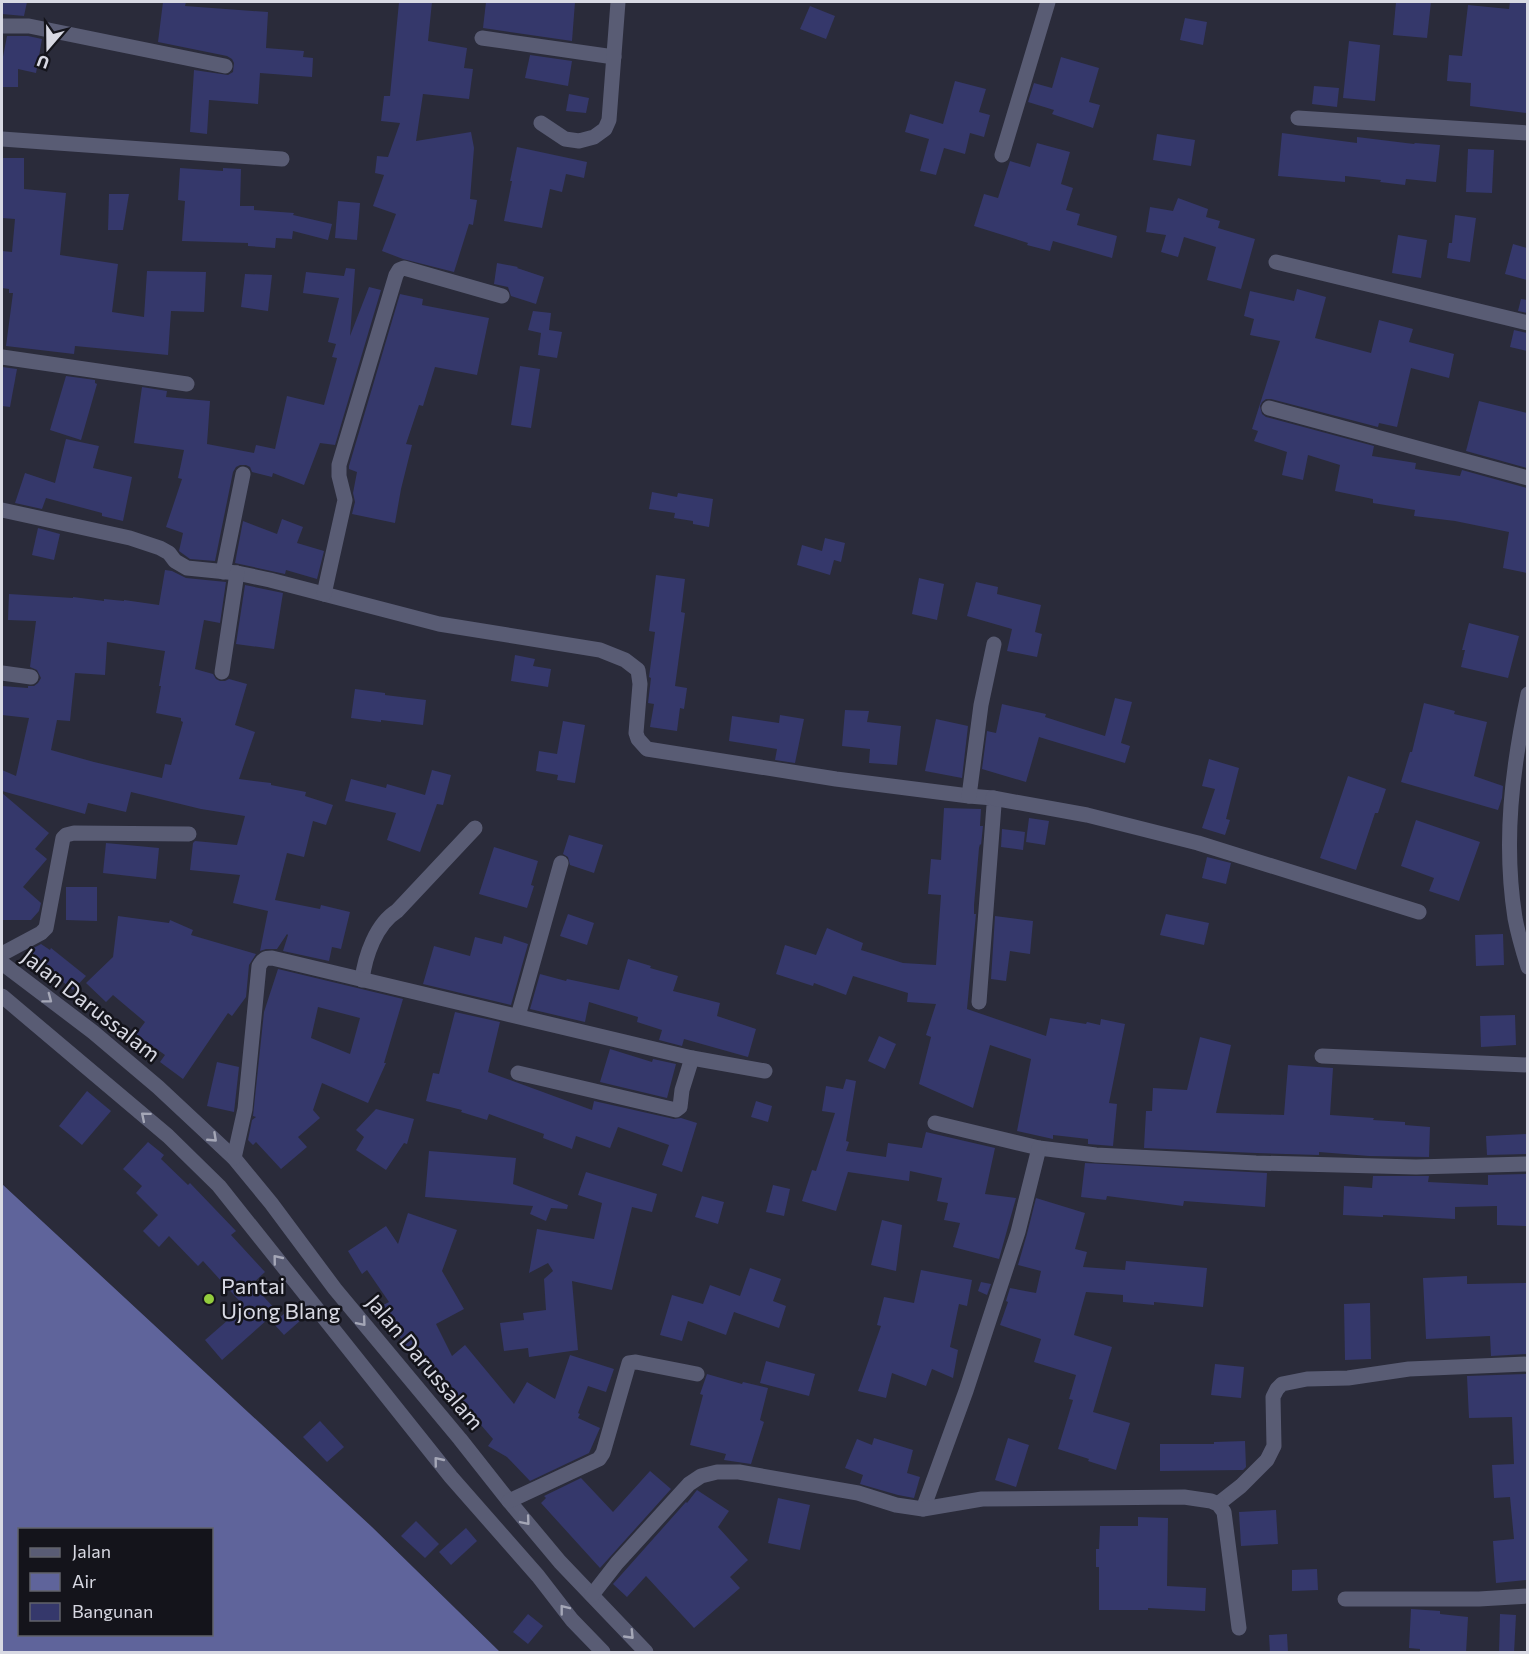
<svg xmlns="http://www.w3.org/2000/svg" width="1529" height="1654" font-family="Commissioner,sans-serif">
<rect width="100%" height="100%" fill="#2a2b3a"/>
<!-- water -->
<path fill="#5f649b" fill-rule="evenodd" d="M2,1184L372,1527L500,1652H2ZM20,1530H212V1634H20Z"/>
<!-- building -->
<g fill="#35386b" fill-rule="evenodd">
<polygon points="2,2 27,2 24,16 2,14"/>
<polygon points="163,2 186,2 185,6 268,12 266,48 304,51 303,57 313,58 312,77 260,73 258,104 209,100 207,134 190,132 194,70 228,75 233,72 234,63 232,59 227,56 158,42"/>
<polygon points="399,2 432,2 428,41 467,48 464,68 473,69 469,99 423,94 416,141 471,132 474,148 470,199 477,200 473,225 469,224 454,272 403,259 382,251 396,214 373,206 384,175 375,173 377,156 388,157 400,123 381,121 384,96 390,96"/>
<polygon points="486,2 575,2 572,41 483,28"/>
<polygon points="1396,2 1431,2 1427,38 1393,35"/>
<polygon points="1510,2 1527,2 1527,113 1470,106 1471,83 1447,81 1449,55 1462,56 1468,5 1509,9"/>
<polygon points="810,6 835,16 826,39 800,29"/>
<polygon points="1185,18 1207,22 1203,45 1180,40"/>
<polygon points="7,36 28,36 42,39 36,73 18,69 18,87 2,87 2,62"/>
<polygon points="1349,41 1380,45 1375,101 1343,98"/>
<polygon points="530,55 572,61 568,86 525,78"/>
<polygon points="1061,57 1099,68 1089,102 1100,105 1093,128 1052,114 1054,110 1028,102 1034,83 1052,88"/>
<polygon points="955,81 986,89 979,112 990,115 984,137 970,133 965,154 944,148 936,175 920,171 929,139 905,132 910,114 943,124"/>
<polygon points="1314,86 1339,88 1337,107 1312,104"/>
<polygon points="569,94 589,98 586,113 566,111"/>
<polygon points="1282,133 1357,143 1357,137 1414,144 1415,143 1440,145 1436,182 1406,179 1405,185 1380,182 1381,180 1345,176 1345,182 1278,176"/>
<polygon points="1157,134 1195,140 1191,166 1153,160"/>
<polygon points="1037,143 1070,152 1061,184 1073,188 1066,210 1080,214 1077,225 1117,236 1112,258 1053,241 1050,251 1027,245 1028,243 974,226 984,194 998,198 1010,161 1030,167"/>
<polygon points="517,147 587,162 584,178 566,174 562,192 550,189 542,228 504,221 512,181 510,181"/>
<polygon points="1468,149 1494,150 1492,193 1466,192"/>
<polygon points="2,158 24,158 24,189 66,193 60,255 118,264 112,312 144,317 147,271 206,272 204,312 171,311 168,355 75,346 74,354 6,346 13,293 9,293 9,289 2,288 2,251 12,252 15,219 2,218"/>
<polygon points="180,168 223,171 223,168 241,169 240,206 254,206 254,210 294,213 293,215 332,224 328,240 293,231 292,239 276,238 275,248 248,246 248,243 182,241 185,201 178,200"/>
<polygon points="109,194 129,194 123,230 108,230"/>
<polygon points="1178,198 1208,209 1206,217 1220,221 1218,228 1255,239 1241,289 1207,280 1216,247 1184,237 1178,257 1161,252 1166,235 1146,232 1150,207 1173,211"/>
<polygon points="338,201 360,203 357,240 335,238"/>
<polygon points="1455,215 1476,218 1470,262 1447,258 1449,243 1452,243"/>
<polygon points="1398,235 1427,240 1421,278 1392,273"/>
<polygon points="1513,244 1527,248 1527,280 1505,274"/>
<polygon points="497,263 518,267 517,268 544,277 536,304 511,296 508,287 494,284"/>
<polygon points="346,268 355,269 350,336 369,287 381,290 335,445 320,443 304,485 273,473 272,477 252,472 250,467 246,465 240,465 236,467 233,472 215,561 190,559 179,551 183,533 166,527 182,479 178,478 184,450 134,443 142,387 167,391 166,397 210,401 207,444 254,453 256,445 275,449 287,396 324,405 337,358 332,357 336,344 328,342 339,298 303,293 306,272 344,276"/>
<polygon points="245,274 272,275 268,311 241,307"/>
<polygon points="1297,289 1326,297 1315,338 1371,353 1379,320 1413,329 1409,342 1454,354 1449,378 1411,368 1397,427 1379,423 1378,427 1271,399 1266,399 1262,402 1260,406 1262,414 1266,417 1374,446 1372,456 1416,463 1415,469 1460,476 1462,470 1527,488 1527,573 1503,568 1509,532 1455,521 1414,516 1415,510 1373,503 1373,499 1335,491 1340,465 1308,455 1303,480 1282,475 1287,452 1254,441 1258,431 1252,429 1280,341 1250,335 1254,319 1244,316 1250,291 1294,301"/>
<polygon points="400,294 423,299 422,305 489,318 477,375 435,367 423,406 419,405 406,444 412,445 401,489 395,523 352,514 355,502 353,493 357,472 349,469 349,466"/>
<polygon points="1521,299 1527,300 1527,313 1518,311"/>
<polygon points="533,311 551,313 549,330 562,332 557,358 538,355 541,333 528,330"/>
<polygon points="1514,330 1527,333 1527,351 1510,347"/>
<polygon points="520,366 540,369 531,428 511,425"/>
<polygon points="2,367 17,369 10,407 2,406"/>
<polygon points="66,376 95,380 95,383 97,384 81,440 50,430"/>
<polygon points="1479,401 1527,413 1527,468 1466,451"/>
<polygon points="66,439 99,446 93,468 132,477 123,521 102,516 102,513 46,498 42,509 15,503 25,473 55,483"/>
<polygon points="652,492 677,497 678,493 713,499 709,527 693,524 693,521 674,518 675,513 649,509"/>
<polygon points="282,519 303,527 297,543 324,551 317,579 286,570 285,574 235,563 243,521 277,534"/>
<polygon points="38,528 60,534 54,560 32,555"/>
<polygon points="825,538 845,543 841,562 834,560 830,575 797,565 802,545 822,551"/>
<path d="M165,570L172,571L186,578L226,582L220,623L204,620L195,669L213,674L216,679L220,681H225L229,679L247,684L235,725L255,732L239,779L271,783V785L306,792L305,796L333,805L326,825L313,821L304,857L287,853L275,900L320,909L321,905L350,912L341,949L332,947L329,961L283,951L288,935L287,934L277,949H266L260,951L268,911L233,903L240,875L190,870L193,843L195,841L237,845L245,816L201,809L131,792L126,812L88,803L85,814L2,791V770L16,776L29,718L2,715V686L28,688V686H34L38,683L41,678L37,670L30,667L36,621L8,620L9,594L73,598V597L104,601V599L124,601V600L159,605ZM107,642L165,651L159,686H161L156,713L181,718V721L183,722L171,765L165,764L162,778L94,762L51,750L57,720L70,721L75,673L105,675Z"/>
<polygon points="656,575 685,579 681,612 685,613 675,686 687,688 684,709 680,708 677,731 650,727 654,704 648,703 651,678 649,677 655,632 649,631"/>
<polygon points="919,578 944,584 937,620 912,614"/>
<polygon points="976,582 998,587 997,594 1041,605 1035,632 1042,634 1037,657 1007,651 1012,629 967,616"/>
<polygon points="245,585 283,593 274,649 236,644"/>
<polygon points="1469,623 1519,636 1508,678 1461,667 1465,650 1462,650"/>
<polygon points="515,655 535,659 533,666 551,669 548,687 511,681"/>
<polygon points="355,689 385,693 385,695 426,700 423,725 381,720 381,722 351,718"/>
<polygon points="1115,698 1132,702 1121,743 1130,746 1125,763 1039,737 1026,782 982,769 987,731 996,733 1002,704 1046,714 1045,717 1105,736"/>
<polygon points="1424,703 1455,711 1454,714 1487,722 1474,776 1503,786 1502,798 1498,810 1401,782 1410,752 1412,752"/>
<polygon points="845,710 869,711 867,722 901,726 897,765 869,763 870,749 842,746"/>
<polygon points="780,715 804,719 795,763 775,760 777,749 729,741 732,716 779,723"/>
<polygon points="936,719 968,726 962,778 925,771"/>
<polygon points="563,721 585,725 575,783 557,780 558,775 536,771 539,751 557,754"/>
<polygon points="1209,759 1239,768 1226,819 1230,820 1225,835 1202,828 1215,789 1202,786"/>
<polygon points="432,770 451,775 443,805 437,804 420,852 387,840 396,813 345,801 351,779 386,788 387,784 425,795"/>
<polygon points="1348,776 1386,789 1378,813 1375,813 1356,870 1320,858"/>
<polygon points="2,793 49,833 35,849 47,859 23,887 41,903 39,911 31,920 2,920"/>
<polygon points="944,808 981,809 980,826 983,826 981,845 980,844 979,848 974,905 974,914 976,914 967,1009 1046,1036 1050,1018 1086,1024 1087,1022 1100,1025 1101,1019 1125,1024 1109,1103 1117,1104 1113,1146 1088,1144 1088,1139 1053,1135 1053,1139 1017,1131 1031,1059 990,1045 973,1108 919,1084 931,1037 926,1035 936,1004 907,1002 908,993 853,976 846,995 814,983 813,986 776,974 785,945 816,955 827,928 863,943 861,950 903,963 936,965 941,895 928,894 931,859 941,860"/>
<polygon points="1029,818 1049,821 1045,845 1026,842"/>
<polygon points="1416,820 1480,842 1459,901 1429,891 1434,878 1401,866"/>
<polygon points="1002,829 1025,832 1023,850 1001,847"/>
<polygon points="569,835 603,845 594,873 570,865 568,857 563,854"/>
<polygon points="106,843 159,848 156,879 103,873"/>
<polygon points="494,847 538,861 531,885 534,886 527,908 479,894"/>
<polygon points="1207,857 1231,863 1226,884 1202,878"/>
<polygon points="66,887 97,887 97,921 66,920"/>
<polygon points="568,914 594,923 587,945 560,936"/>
<polygon points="1166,914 1209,923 1204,945 1160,935"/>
<polygon points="118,916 169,923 170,920 193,930 191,935 256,954 249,965 246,997 232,1016 228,1013 183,1079 160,1062 165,1055 136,1034 145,1022 113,995 106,1002 86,983 113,957"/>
<polygon points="995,916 1033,921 1030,954 1010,951 1006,981 991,979"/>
<polygon points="1503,934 1504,965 1476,966 1475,935"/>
<polygon points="504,936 528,944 511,1005 423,984 434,946 470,956 475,937 502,944"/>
<polygon points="41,944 50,950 51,948 86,976 73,990 26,952"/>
<polygon points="628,959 651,966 650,968 678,976 673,991 720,1003 717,1016 756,1029 748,1057 684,1039 682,1046 659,1040 662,1030 637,1022 638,1017 589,1002 585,1022 530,1009 540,974 566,981 567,979 619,990"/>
<path d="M278,969L403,999L384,1063H386L368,1103L322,1083L313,1110L320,1118L298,1137L307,1147L281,1169L256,1142L253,1145L248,1140L252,1120L256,1117L253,1116L264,1012ZM318,1007L360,1018L350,1054L311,1038Z"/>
<polygon points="455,1012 500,1022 488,1072 592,1110 594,1101 674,1119 681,1118 697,1123 682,1172 662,1165 669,1145 618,1127 610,1148 576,1136 572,1149 543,1138 544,1134 489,1114 487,1120 461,1112 462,1110 426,1101 433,1073 439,1074"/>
<polygon points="1515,1015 1516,1045 1481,1047 1480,1016"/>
<polygon points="879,1036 896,1044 885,1069 868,1061"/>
<polygon points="1200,1037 1231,1045 1216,1113 1284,1115 1288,1065 1333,1068 1330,1115 1374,1118 1373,1120 1405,1122 1405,1125 1430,1127 1429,1157 1369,1156 1319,1152 1319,1155 1256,1153 1144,1148 1146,1111 1152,1111 1153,1088 1187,1090"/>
<polygon points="610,1049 652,1062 653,1059 676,1064 667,1098 600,1082"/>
<polygon points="217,1062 239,1067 234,1112 207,1106"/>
<polygon points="846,1079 856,1081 846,1141 849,1142 846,1151 886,1157 888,1143 922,1148 926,1132 995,1148 985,1194 1016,1198 999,1259 953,1247 960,1223 944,1220 948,1203 937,1201 942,1178 910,1171 909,1181 848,1172 836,1211 802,1201 812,1170 816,1171 835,1113 822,1111 826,1086 843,1089"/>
<polygon points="87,1091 111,1111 82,1145 59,1126"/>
<polygon points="756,1101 772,1106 768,1122 751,1117"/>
<polygon points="376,1109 414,1119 407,1144 404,1143 386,1170 356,1150 364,1137 356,1130"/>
<polygon points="1527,1134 1527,1154 1487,1155 1486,1136"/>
<polygon points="148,1142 164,1155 161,1159 188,1185 190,1183 236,1231 231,1235 265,1272 252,1284 277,1311 222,1360 205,1340 244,1306 203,1261 198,1266 169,1236 159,1247 143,1231 158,1215 136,1193 142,1186 123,1169"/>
<polygon points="429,1151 516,1158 513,1184 568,1205 567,1209 551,1208 546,1221 530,1214 533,1206 425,1197"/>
<polygon points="1085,1163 1267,1173 1265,1207 1184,1201 1183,1206 1107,1196 1106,1200 1081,1197"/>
<polygon points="586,1172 657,1194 652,1212 632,1207 612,1290 572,1281 578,1350 529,1357 528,1348 504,1351 500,1323 524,1320 523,1313 546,1310 544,1279 553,1271 548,1263 529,1273 537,1229 594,1239 602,1203 578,1195"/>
<polygon points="1527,1174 1527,1226 1497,1225 1497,1206 1455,1207 1455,1219 1383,1215 1383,1217 1343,1215 1344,1186 1372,1188 1373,1176 1429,1176 1428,1182 1488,1185 1488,1175"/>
<polygon points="773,1185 790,1189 784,1216 766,1212"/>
<polygon points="702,1196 724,1202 718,1224 695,1217"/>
<polygon points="1036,1198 1085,1213 1075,1249 1087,1252 1083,1267 1125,1270 1126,1261 1207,1268 1203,1307 1154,1302 1154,1305 1123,1302 1123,1295 1086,1292 1074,1335 1112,1347 1093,1412 1130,1423 1116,1470 1088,1461 1089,1459 1058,1449 1073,1400 1069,1399 1076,1375 1034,1362 1041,1339 1000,1325 1008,1302 1006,1301 1010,1288 1036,1293 1041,1271 1018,1265 1027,1234"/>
<polygon points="408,1213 457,1230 442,1271 464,1309 436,1324 452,1356 465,1345 514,1404 527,1382 555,1399 570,1355 614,1369 606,1392 588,1386 578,1413 580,1414 578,1418 600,1428 589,1453 530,1481 507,1457 488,1446 493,1439 456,1396 454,1398 415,1351 409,1354 383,1305 389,1302 367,1270 362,1274 348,1251 386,1226 398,1244"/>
<polygon points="882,1220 902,1225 896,1271 871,1265"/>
<polygon points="750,1268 781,1279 773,1301 786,1306 779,1328 734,1312 726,1335 688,1321 682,1341 660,1335 672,1295 703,1304 710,1285 740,1296"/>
<polygon points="921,1270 972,1280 967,1306 959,1304 950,1347 958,1350 953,1378 932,1369 926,1386 892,1373 886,1398 858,1391 881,1326 877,1325 884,1297 914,1303"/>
<polygon points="1467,1276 1467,1284 1527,1283 1527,1354 1491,1356 1490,1336 1426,1339 1423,1278"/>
<polygon points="981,1282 991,1284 987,1295 978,1291"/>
<polygon points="1370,1303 1371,1359 1345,1360 1344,1304"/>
<polygon points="291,1308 301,1320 284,1335 273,1323"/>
<polygon points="766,1361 815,1374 809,1396 760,1383"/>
<polygon points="1215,1364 1244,1367 1241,1398 1211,1395"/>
<polygon points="707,1374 742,1384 743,1382 768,1388 760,1420 764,1422 751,1464 724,1460 726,1454 690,1445 703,1395 700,1394"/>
<polygon points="1527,1374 1527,1580 1496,1583 1493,1541 1514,1539 1510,1497 1494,1498 1492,1465 1514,1464 1512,1417 1469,1418 1467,1376"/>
<polygon points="320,1421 344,1447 327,1462 303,1437"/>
<polygon points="874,1438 913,1450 907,1473 920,1477 914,1498 898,1495 860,1484 863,1475 845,1468 857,1439 872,1445"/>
<polygon points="1008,1438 1029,1445 1016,1487 995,1480"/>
<polygon points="1245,1441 1246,1467 1243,1470 1160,1471 1160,1444 1214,1444 1214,1442"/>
<polygon points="650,1471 671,1489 600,1568 541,1503 546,1498 544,1496 581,1478 613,1512"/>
<polygon points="697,1490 729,1511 718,1527 748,1560 730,1577 740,1588 694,1628 646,1576 627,1597 613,1584 686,1502 687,1503"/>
<polygon points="778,1498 810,1505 800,1550 768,1543"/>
<polygon points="1276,1510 1278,1544 1241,1546 1239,1512"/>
<polygon points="1138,1517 1168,1518 1167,1586 1206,1588 1205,1611 1148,1608 1148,1610 1099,1610 1099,1567 1096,1567 1096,1549 1099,1549 1100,1526 1138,1526"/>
<polygon points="416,1521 439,1544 425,1558 401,1536"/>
<polygon points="466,1528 477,1541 451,1565 439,1552"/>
<polygon points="1317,1569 1318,1590 1292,1591 1292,1570"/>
<polygon points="1411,1609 1440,1611 1440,1614 1468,1617 1466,1653 1420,1653 1420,1649 1409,1648"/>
<polygon points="528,1614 543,1626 528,1644 513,1632"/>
<polygon points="1500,1614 1516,1615 1514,1653 1499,1653"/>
<polygon points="1287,1634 1288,1653 1270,1653 1269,1635"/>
</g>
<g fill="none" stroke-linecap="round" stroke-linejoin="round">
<!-- minor -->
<g stroke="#595c74" stroke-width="15">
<polyline points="2,26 29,26 225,66"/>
<polyline points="482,38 614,57"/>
<polyline points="1298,118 1528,133"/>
<polyline points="541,123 565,139 579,141 594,137 605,129 609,120 618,2"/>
<polyline points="2,139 282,159"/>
<polyline points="1002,155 1048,2"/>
<polyline points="1276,262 1528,323"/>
<polyline points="2,357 187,384"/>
<polyline points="1269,408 1528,478"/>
<polyline points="2,510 130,538 160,548 169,553 175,561 187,568 237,573 270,580 439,624 600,650 625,660 638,670 640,684 636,733 638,739 647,749 836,779 969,796 993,798 994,805 979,1002"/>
<polyline points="223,572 243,474"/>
<polyline points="324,594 345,500 339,476 339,465 396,275 399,270 404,268 502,296"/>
<polyline points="222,672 237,573"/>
<polyline points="2,673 31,677"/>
<path d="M1528,694C1512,769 1503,841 1515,918C1518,934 1523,951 1528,967"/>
<polyline points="969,796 981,705 994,644"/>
<polyline points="993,798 1087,815 1198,843 1419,912"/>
<polyline points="2,954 41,933 46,928 63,838 66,835 74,833 189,834"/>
<polyline points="2,963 93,1032 158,1087 234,1158 271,1203 335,1289 460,1439 509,1501 560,1562 646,1652"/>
<path d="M362,980C365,956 376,924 397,911L475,828"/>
<polyline points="2,996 168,1136 219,1186 451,1477 538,1576 572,1620 603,1652"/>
<polyline points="518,1016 561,863"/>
<polyline points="1322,1056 1528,1065"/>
<polyline points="518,1073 676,1110 680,1107 682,1090 692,1058"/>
<polyline points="935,1123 1039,1148 1096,1155 1256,1163 1416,1167 1528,1164"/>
<path d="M234,1158L245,1109L259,966C263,959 265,958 272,958L692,1058L765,1071"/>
<polyline points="509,1501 599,1459 603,1453 629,1363 636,1362 697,1374"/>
<polyline points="1218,1504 1241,1486 1267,1460 1274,1446 1273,1397 1277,1389 1282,1384 1307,1379 1348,1378 1409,1369 1528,1364"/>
<polyline points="923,1509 966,1391 1018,1232 1039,1148"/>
<polyline points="592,1595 617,1563 689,1484 701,1476 717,1472 739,1472 858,1493 896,1505 923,1509 982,1499 1184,1497 1211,1501 1218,1504 1224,1512 1239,1628"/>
<polyline points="1345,1599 1479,1599 1528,1596"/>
</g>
</g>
<!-- one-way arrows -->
<defs><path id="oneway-chevron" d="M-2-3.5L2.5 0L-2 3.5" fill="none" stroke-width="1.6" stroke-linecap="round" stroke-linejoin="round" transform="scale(1.5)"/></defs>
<g stroke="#a5a7b7">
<use href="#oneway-chevron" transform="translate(48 999) rotate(37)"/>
<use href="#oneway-chevron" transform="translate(145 1116) rotate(-140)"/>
<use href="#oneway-chevron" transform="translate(213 1138) rotate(43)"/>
<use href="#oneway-chevron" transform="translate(277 1259) rotate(-129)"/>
<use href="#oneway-chevron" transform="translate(362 1322) rotate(50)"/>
<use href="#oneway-chevron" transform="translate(438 1461) rotate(-129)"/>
<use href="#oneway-chevron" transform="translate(526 1521) rotate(50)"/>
<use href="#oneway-chevron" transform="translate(564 1609) rotate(-128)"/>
<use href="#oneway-chevron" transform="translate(630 1635) rotate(46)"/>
</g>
<!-- markers -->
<circle fill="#93cc3d" stroke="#14141b" stroke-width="2" cx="209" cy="1299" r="6"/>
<g text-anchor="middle" stroke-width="5" stroke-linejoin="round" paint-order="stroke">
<!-- street labels -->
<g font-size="22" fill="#d8d9e3" stroke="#14141b">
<text transform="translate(91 1005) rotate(38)" y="8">Jalan Darussalam</text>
<text transform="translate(425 1362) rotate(50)" y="8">Jalan Darussalam</text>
</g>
<!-- poi labels -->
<g font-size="22" fill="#d8d9e3" stroke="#14141b" text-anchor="start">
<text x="221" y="1294">Pantai<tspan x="221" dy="25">Ujong Blang</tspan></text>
</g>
</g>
<!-- border -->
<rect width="1529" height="1654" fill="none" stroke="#d8d9e3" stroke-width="6"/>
<!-- legend -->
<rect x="18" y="1528" width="195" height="108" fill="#14141b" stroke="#62636b" stroke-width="1.5"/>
<rect x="30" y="1548" width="30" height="9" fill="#595c74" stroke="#62636b" stroke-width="1.5"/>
<text x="72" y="1558" font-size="18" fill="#d8d9e3">Jalan</text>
<rect x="30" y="1573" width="30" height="18" fill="#5f649b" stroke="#62636b" stroke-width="1.5"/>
<text x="72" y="1588" font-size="18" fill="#d8d9e3">Air</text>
<rect x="30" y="1603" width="30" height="18" fill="#35386b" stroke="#62636b" stroke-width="1.5"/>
<text x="72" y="1618" font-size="18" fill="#d8d9e3">Bangunan</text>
<!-- north arrow -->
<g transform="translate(48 48) rotate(200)" stroke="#14141b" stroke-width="4.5" paint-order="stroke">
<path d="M0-4.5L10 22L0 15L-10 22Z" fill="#d8d9e3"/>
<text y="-9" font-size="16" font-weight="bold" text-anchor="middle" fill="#d8d9e3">U</text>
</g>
</svg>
